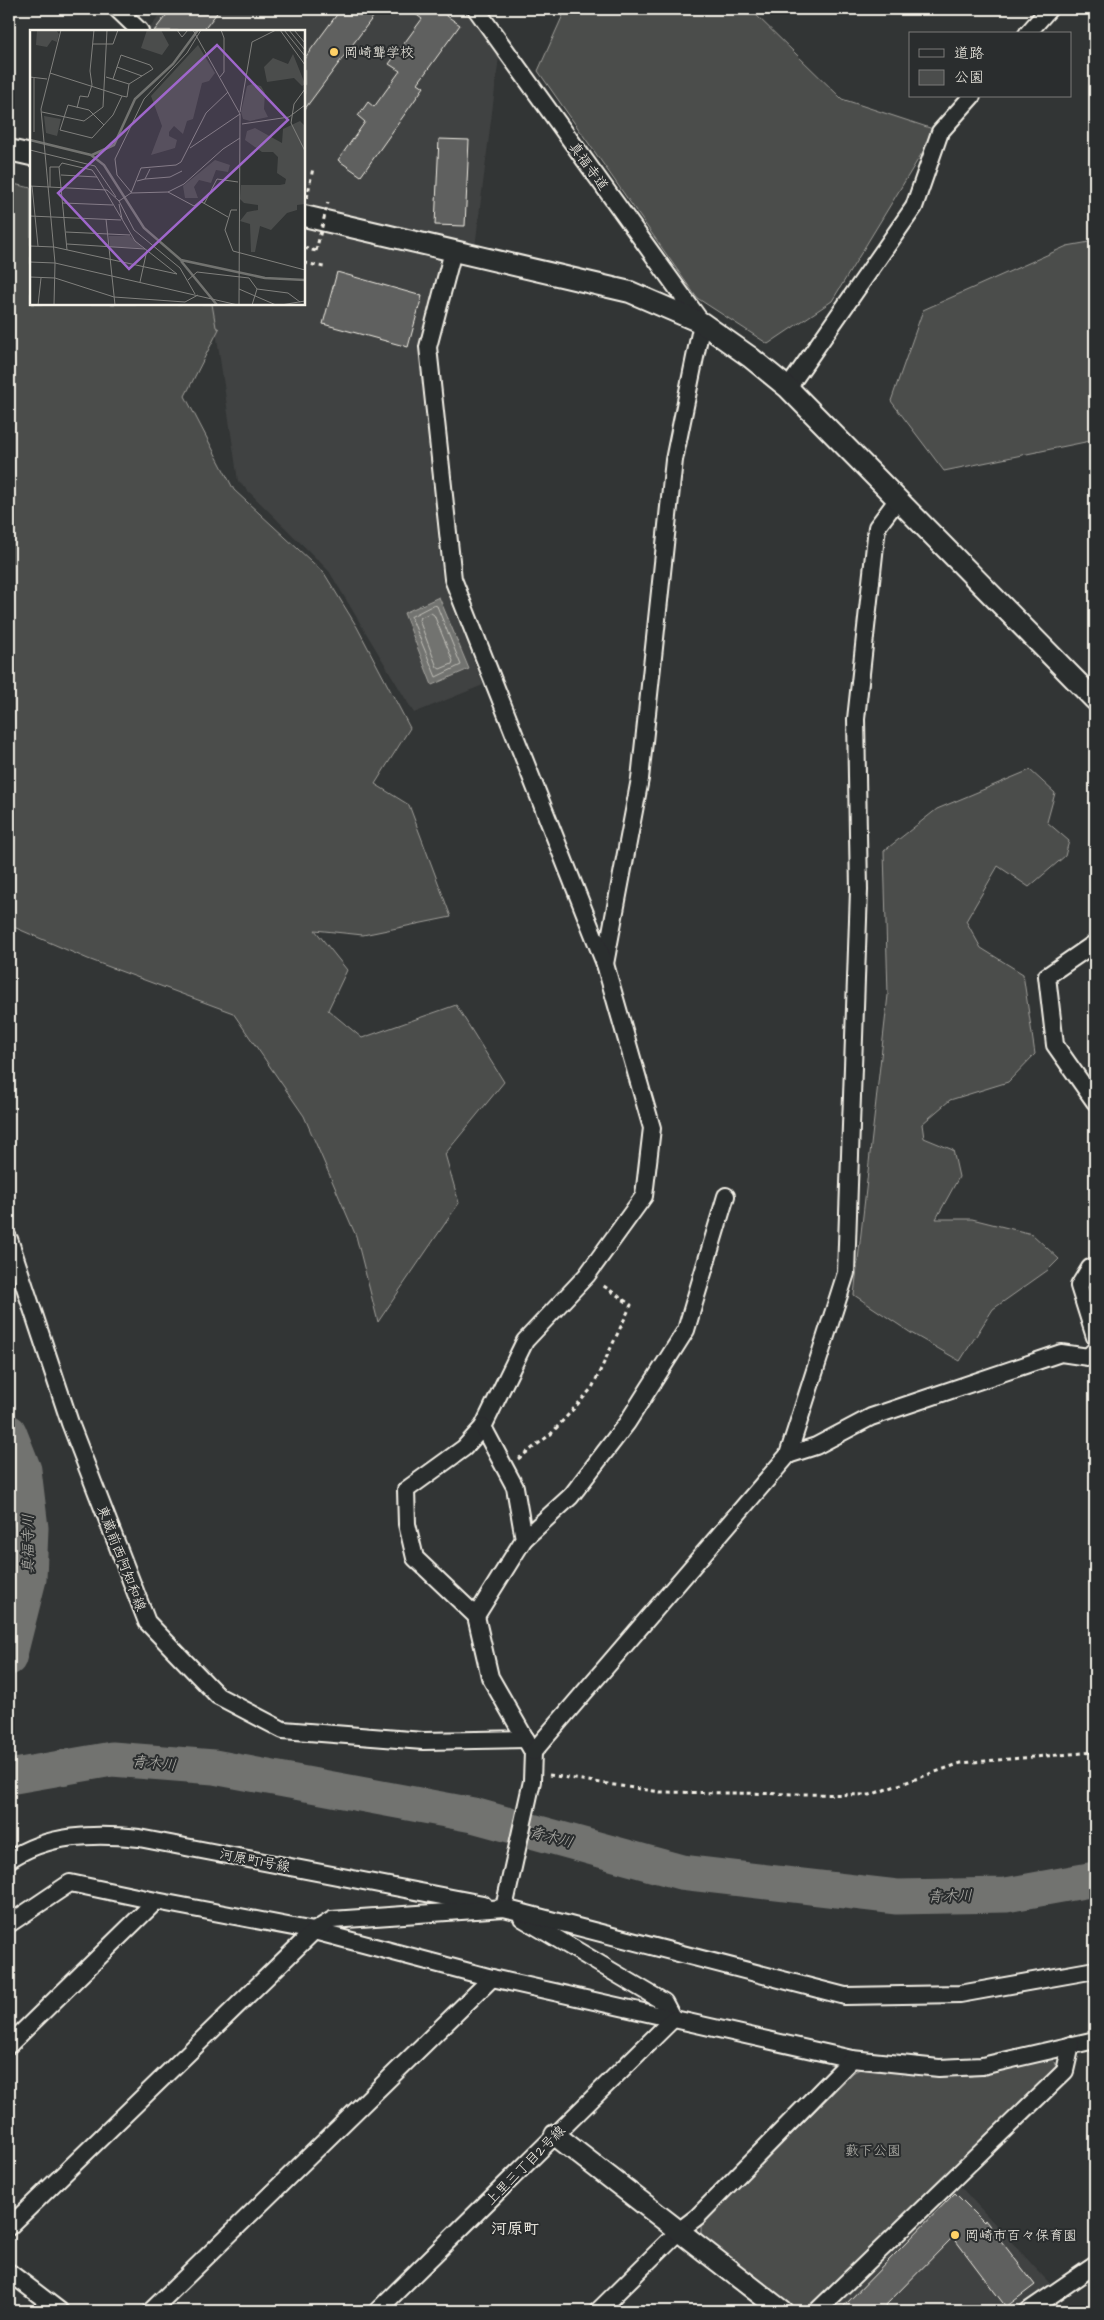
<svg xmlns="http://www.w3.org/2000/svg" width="1104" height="2320" font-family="'Architects Daughter','Klee One',sans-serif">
<rect width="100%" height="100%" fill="#323535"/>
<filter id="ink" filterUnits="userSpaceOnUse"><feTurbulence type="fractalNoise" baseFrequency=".02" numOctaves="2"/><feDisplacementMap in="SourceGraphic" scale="10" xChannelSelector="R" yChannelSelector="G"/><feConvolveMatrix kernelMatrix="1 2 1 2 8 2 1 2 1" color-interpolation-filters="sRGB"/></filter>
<g filter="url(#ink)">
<!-- built -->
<g fill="#404242">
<polygon points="163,9 464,9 499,57 475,247 447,242 418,347 442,579 483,685 414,713 329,571 238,481 212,304 304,304 304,31 148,31"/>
<polygon points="957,2183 1053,2287 1017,2311 827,2311"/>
</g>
<!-- green -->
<g fill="#4b4d4c" stroke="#a09f9a">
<polygon points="571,9 750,9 842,99 936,130 832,301 768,344 697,298 538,71 563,15"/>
<polygon points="9,183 31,188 31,304 212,304 216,327 219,329 185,396 234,490 324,573 357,627 410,728 375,784 409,805 451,917 363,935 315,930 347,970 328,1010 362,1038 456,1005 504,1082 445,1154 459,1203 378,1322 356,1236 304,1116 233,1013 88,959 9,925"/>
<polygon points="1095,241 1095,440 944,471 891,401 923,310 1067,246"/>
<polygon points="1030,770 1055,793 1047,822 1069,841 1065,856 1029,887 998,866 966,921 981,948 1023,974 1035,1054 1008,1082 950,1100 922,1124 924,1138 953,1150 959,1177 936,1219 972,1219 1032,1234 1059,1259 1048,1270 993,1309 960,1361 911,1333 854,1295 888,995 884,851 937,809"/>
<polygon points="1052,2057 1056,2067 810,2308 797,2309 701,2235 701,2225 854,2072 862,2068 870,2067 915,2074 971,2076"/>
</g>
<!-- water -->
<polygon fill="#727370" stroke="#a6a5a0" points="439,597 469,669 432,685 404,613"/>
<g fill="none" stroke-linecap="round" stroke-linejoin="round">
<!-- shore -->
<g stroke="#c0bfb8" stroke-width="1">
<polygon points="434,605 437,606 461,665 436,677 411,617"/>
<polygon points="431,613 434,615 453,661 452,664 440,669 437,667 419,620 420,618"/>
</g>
<!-- river -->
<g stroke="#727370" stroke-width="35">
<polyline points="9,1432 24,1470 31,1528 29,1579 9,1658"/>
<polyline points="9,1777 112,1759 214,1767 473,1815 681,1872 897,1897 1006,1895 1095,1879"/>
</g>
</g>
<!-- building -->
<g fill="#5f605f" stroke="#f4f1e8">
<polygon points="171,9 220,9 203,31 154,31"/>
<polygon points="341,9 379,9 304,110 304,59"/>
<polygon points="409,9 437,9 460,25 418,83 424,87 361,176 338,160 365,122 358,116 368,102 374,107 400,71 389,64 422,19"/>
<polygon points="439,139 469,140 465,226 435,225"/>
<polygon points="337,272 422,296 408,347 323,324"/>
<polygon points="955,2193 984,2222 985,2220 1035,2285 1006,2307 953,2237 880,2311 839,2311"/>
</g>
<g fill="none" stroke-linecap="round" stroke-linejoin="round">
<defs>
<g id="minor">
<polyline points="117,9 140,31"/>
<polyline points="476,9 702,323 674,460 640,779 605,964"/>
<polyline points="1027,34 1049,9"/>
<polyline points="453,251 428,347 453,579 605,964 652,1128 644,1196 587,1275 525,1341 483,1427 464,1448 406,1490 407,1524 415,1558 476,1616 490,1677 533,1752 532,1781 504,1908"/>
<polyline points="788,388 914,207 940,132 972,96"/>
<polyline points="1095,943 1047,976 1055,1045 1095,1102"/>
<polyline points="9,1239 70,1423 147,1622 218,1696 283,1730 423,1741 526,1739"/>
<polyline points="1095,1267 1090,1268 1079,1286 1095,1337"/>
<polyline points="788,1455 816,1446 871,1417 1061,1353 1088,1357 1095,1350"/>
<polyline points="524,1539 571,1496 627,1423 686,1330 726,1196"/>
<polyline points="476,1616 524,1539 515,1487 483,1427"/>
<polyline points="533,1752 788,1455 846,1273 859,890 856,719 877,527 898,499"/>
<path d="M9,1860C47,1834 95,1833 139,1838L483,1904"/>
<polyline points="522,1918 664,2002 673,2019"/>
<polyline points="9,1924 70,1883 156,1901"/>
<polyline points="9,2045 156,1901 314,1931 492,1978 852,2059 939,2068 982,2066 1095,2040"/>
<polyline points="9,2227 314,1931 332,1920 504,1908 845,1996 960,1994 1095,1970"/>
<polyline points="9,2272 60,2311"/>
<polyline points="151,2311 492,1978"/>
<polyline points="377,2311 673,2019"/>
<polyline points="598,2311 680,2230 697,2217 852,2059"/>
<polyline points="817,2311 1065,2071 1071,2045"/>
<polyline points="1028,2311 1095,2265"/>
</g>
<g id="tertiary">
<polyline points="9,150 31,155"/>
<polyline points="304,216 630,292 702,323 750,357 788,388 1095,700"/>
<polyline points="555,2135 782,2311"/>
</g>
</defs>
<!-- minor casing -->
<use href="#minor" stroke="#f4f1e8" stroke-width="20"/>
<!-- tertiary casing -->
<use href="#tertiary" stroke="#f4f1e8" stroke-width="24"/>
<!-- path -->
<g stroke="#f4f1e8" stroke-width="3" stroke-dasharray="4 4" stroke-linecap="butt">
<polyline points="307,198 313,168"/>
<polyline points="304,248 316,251"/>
<polyline points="304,263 324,267"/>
<polyline points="518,1459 551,1434 592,1388 631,1305 601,1284"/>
<polyline points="549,1775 660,1792 870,1795 961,1763 1095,1752"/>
</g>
<!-- minor -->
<use href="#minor" stroke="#2a2d2e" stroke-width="16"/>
<!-- tertiary -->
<use href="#tertiary" stroke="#2a2d2e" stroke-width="20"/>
<!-- path-bridge -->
<polyline stroke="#f4f1e8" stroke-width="3" stroke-dasharray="4 4" stroke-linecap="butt" points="316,251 328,202"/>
</g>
</g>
<!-- markers -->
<g fill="#ffd166" stroke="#2a2d2e" stroke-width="2">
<circle cx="334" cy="52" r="5"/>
<circle cx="955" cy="2235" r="5"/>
</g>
<g text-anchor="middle" stroke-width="4" stroke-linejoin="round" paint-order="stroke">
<!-- poi labels -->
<g font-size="14" fill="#f4f1e8" stroke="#2a2d2e" text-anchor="start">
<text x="344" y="57">岡崎聾学校</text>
<text x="965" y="2240">岡崎市百々保育園</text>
</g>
<!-- street labels -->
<g font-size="14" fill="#f4f1e8" stroke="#2a2d2e">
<text transform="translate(589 166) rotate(54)" y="5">真福寺道</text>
<text transform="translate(122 1558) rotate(69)" y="5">東蔵前西阿知和線</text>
<text transform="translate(255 1860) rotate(11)" y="5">河原町1号線</text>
<text transform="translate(525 2165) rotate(-45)" y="5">上里三丁目2号線</text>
</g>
<!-- park labels -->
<g font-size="14" fill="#b9b8b1" stroke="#2a2d2e">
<text x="873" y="2155">藪下公園</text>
</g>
<!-- water labels -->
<g font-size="15" font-style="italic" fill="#b3b2ac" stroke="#2a2d2e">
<text transform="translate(28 1544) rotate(-90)" y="5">真福寺川</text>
<text transform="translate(154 1763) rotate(5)" y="5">青木川</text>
<text transform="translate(551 1837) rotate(15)" y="5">青木川</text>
<text transform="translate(950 1896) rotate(-1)" y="5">青木川</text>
</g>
<!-- quarter labels -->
<g font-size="16" font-weight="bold" fill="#f4f1e8" stroke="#2a2d2e">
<text x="515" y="2234">河原町</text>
</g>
</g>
<!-- overview -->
<g transform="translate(30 30)">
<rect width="275" height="275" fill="#323535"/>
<path d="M7,0H26L29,4L27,12L22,10L17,17L6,15ZM117,0H131L139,15L132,25L111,18ZM168,15L185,43L179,51L172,53L163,89L157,91L153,104L144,96L139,102V106L147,110L145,118L121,125L132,96L121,66ZM263,24L275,54L272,56L264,48L237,52L234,37L243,28L258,34ZM222,54L231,56L235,63L234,79L238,87L220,91L213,89L211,82L217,56ZM14,86L31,89L27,106L16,103ZM270,91L275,96V174L267,175V180L257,183L241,200L230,196L225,222H221L220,194L210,191L217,182L228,180V175L214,173L210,169L211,155H250L255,154L256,149L247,143L248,127L243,122H232L215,110L217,101L225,98L252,113L253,99ZM185,130L200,135L198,142L186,140L181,153L169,150L164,157L168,168H155L153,156ZM79,206H100L113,218L80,217Z" fill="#4b4d4c"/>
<path fill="none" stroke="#727370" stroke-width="2.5" d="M0,110L61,125L74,135L114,198L151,230L235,248L275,250M62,125L84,115L105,69L143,34L168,0M151,231L187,275"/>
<path fill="none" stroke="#80807d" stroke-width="1" d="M147,0L152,7L158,0M163,0L210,84L209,275M250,0L275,35M254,0L275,26M259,0L275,20M264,0L275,13M63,14H83L88,0M87,37L112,46M20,43L92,66M0,47L17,49M76,47L99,54M190,47L194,42V8L191,0M83,49L91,25L120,35L123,39L99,54M275,59L264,74L261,93L275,121M92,66L97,67L99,54M47,78L50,66L58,67L62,55L60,41L64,0M12,82L54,91L73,77L77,0M210,82L222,12L246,0M212,94L259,87L275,75M74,95L59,80L38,75L30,100L62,108L83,85L92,66M4,102V48M160,118L210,84M0,120L65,136L86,167M29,137L37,220M115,149L140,147L152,141M107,151L115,149L120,139M0,156L77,160L89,171L104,200L150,238L165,264M2,156L8,216M20,157V137H29L32,133L62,140L67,147M101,162L87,145L85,129L114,69L157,23L171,0M138,162L164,176L170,171L198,187M101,163L138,162L154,154L193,119L210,108M89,171L101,163L111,138L146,135L151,132L176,83L198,62M33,173L83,175M89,174L92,189M174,174L187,149L208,152M207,180H201L195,200L203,221L275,240M0,186L91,190M76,189L85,275M36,202L100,205M37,214L115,219M0,216L24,217L147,244L105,211L67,147L31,145M0,232L25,233L208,275M0,247L25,248L84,267L155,272L168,265M158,250L167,242L219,248L227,259L222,275M110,252L117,220M209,259L246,275M227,259L258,263L270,272M8,275L11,248M24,275L25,233L11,79L31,0M251,275L275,271"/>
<path fill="#9f67cb" fill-opacity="0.15" stroke="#9f67cb" stroke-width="2.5" d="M187,15L258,90L99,239L28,163Z"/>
<rect width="275" height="275" fill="none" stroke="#f4f1e8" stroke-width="2.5"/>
</g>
<!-- margin -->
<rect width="1104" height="2320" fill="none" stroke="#2a2d2e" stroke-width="30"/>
<rect x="15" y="15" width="1074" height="2290" fill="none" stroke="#f4f1e8" stroke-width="2" filter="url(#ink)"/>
<!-- legend -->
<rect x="909" y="32" width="162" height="65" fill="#2a2d2e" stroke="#7b7b78"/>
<rect x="919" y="49" width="25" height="8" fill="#2a2d2e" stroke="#7b7b78"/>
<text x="954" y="58" font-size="15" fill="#f4f1e8">道路</text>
<rect x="919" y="70" width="25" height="15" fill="#4b4d4c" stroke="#7b7b78"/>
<text x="954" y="82" font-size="15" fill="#f4f1e8">公園</text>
</svg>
